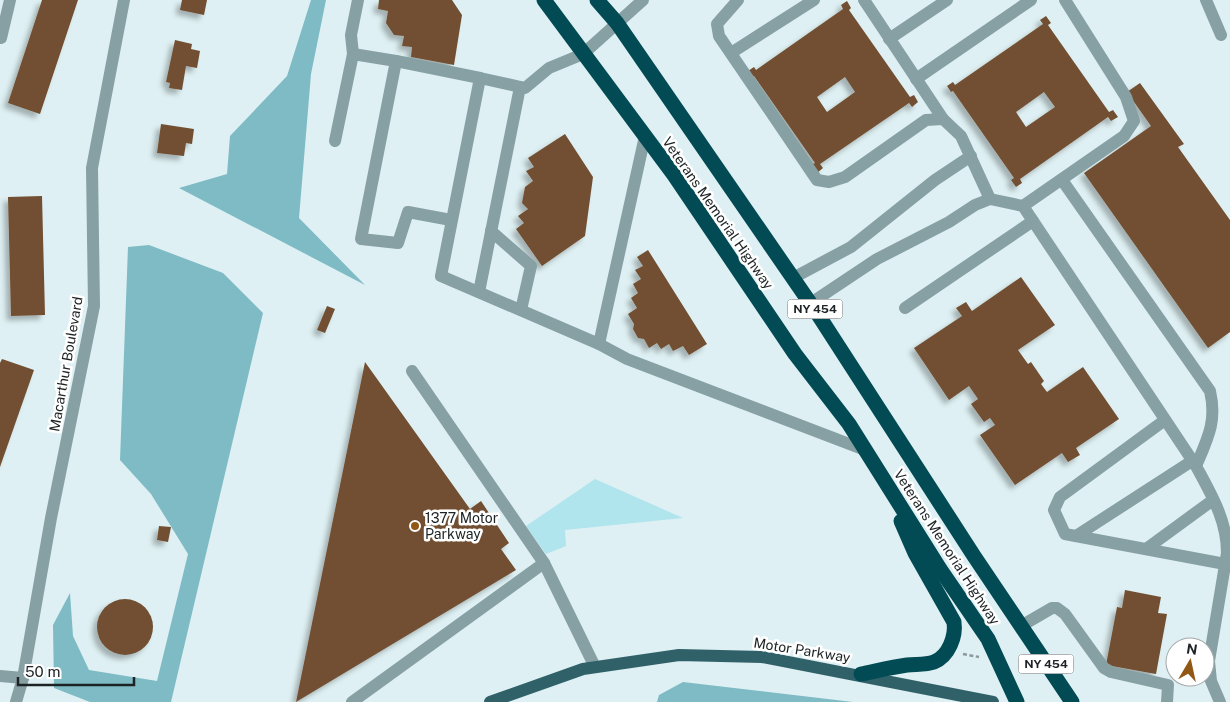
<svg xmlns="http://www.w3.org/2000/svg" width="1230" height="702" font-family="'Public Sans',sans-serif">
<defs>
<filter id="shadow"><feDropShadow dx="-4.5" dy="4.5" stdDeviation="2.5" flood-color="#0004"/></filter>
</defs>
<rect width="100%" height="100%" fill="#def0f3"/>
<!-- green -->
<polygon fill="#b1e5ee" points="595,479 683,518 565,530 566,546 546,554 526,526"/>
<!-- forest -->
<g fill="#7ebbc5">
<polygon points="311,0 326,0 311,74 299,218 365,285 179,188 227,174 230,136 287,76"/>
<polygon points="149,245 223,273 263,313 171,702 90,702 54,688 53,625 70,593 73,636 89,670 157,681 188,554 151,494 120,460 128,247"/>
<polygon points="683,682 853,702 657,702 659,695"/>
</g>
<!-- building -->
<g fill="#725031" fill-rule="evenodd" filter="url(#shadow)">
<polygon points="42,0 78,0 40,114 8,103"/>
<polygon points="182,0 207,0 204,15 180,10"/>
<polygon points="379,0 452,0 462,15 454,65 411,57 412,47 402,46 404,36 394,35 386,23 388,11 378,9"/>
<path d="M847,1L851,8L849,10L910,97L914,95L918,102L912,107L909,103L820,164L823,168L817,173L811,165L815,163L754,76L752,77L748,71L754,67L756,70L843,9L841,5ZM845,77L855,92L827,112L817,97Z"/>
<path d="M1046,16L1051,23L1048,25L1109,112L1113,110L1118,117L1111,121L1108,117L1020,179L1022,183L1016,187L1011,180L1014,178L953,91L951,92L947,86L953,82L955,85L1043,24L1040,20ZM1044,92L1055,107L1026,127L1016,112Z"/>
<polygon points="175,40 192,44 191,49 200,51 197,68 186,66 182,90 169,88 170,83 166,82"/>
<polygon points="1140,83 1184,144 1178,147 1230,220 1230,332 1208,348 1084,173 1151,126 1127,92"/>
<polygon points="161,124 194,129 192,144 186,143 184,156 157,153"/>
<polygon points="565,134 593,177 585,236 542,266 516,229 524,223 518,216 528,209 522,203 525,187 533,181 526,171 534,167 528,158"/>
<polygon points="42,196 45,315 11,316 8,197"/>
<polygon points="648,250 707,344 689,355 683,346 673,351 669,344 661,349 657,343 649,348 644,339 638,338 633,329 634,324 628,314 637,308 631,298 638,293 633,284 641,279 635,270 643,266 637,257"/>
<polygon points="1021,277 1055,325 1018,350 1028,364 1031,362 1044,381 1041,384 1047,392 1083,367 1119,419 1076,448 1080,455 1068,462 1062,453 1015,485 980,435 995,425 990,418 984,422 971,404 978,399 969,386 949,400 914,348 962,316 956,308 966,302 972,311"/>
<polygon points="327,306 335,309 325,333 317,330"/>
<polygon points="2,359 34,370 0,467 0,363"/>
<polygon points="365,362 470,509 481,501 509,543 501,549 516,570 296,702"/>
<polygon points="159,526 171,527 168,542 157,540"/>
<polygon points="1125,590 1161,597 1158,613 1167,614 1156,674 1106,665 1117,607 1122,608"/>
<circle cx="125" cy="627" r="28"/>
</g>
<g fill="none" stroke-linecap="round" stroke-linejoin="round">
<!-- path -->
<polyline stroke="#8c999c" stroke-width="2.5" stroke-dasharray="4 2.5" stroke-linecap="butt" points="963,654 979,657"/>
<!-- minor -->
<g stroke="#87a0a4" stroke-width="12">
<polyline points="643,0 583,54 549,68 525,88 480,78 441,276 599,344 627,359 865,450"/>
<polyline points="738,0 717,24 719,36 817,180 829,182 845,177 926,120 943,119"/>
<polyline points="864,0 943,119 961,136 990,199"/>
<polyline points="1206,0 1221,35"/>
<polyline points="1,38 10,0"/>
<polyline points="889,39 947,0"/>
<polyline points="731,53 814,0"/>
<polyline points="353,54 351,35 358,0"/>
<polyline points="396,61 480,78"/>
<polyline points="916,79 1031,0"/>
<polyline points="335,141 353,54 396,61 361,239 398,243 408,212 451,220"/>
<path d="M1062,180L1210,391C1217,421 1208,438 1196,466"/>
<polyline points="1023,206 1124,136 1134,121 1126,97 1065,0"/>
<polyline points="491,231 531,266 521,310"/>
<polyline points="793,278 851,247 935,180 971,156"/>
<polyline points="479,292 520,87"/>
<path d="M811,303L877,259L949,222L975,205L990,199L1023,206L1196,466C1211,494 1227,520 1227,553L1209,661L1211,681L1220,702"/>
<polyline points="905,308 1033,221"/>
<polyline points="599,344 645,136"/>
<polyline points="412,371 544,563 595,667"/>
<polyline points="1165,420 1060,497 1054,510 1065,534 1225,564"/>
<polyline points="1076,536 1192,461"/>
<polyline points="1146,549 1213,500"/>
<polyline points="1021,626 1052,608 1057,608 1065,614 1104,668 1111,672 1168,685 1167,702"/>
<polyline points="0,676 23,678"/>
<polyline points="16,702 23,678 51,518 94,306 92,168 124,0"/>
<polyline points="352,702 544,563"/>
</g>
<!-- major -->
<polyline stroke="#306169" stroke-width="12" points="490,702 583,669 679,655 762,657 993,702"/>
<!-- highway -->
<g stroke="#034b54" stroke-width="15">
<polyline points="544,0 674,175 795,354 849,424 940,569 988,639 1017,702"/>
<polyline points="597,0 617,23 817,313 974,556 1072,702"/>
<path d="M861,674C876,671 892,667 907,665C916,664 926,665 934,662C949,656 956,636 954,622L915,553L901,521"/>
</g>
</g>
<!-- markers -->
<circle fill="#915714" stroke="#fff" stroke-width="2" cx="415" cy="526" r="5"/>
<g text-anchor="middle" stroke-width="5" stroke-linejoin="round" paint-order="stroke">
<!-- shield labels -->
<g fill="#fff" stroke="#616566" stroke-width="1">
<rect x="787.5" y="299.5" width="55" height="19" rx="4"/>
<rect x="1018.5" y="654.5" width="55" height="19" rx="4"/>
</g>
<g font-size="12" font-weight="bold" fill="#1d2325">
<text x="815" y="313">NY 454</text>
<text x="1046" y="668">NY 454</text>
</g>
<!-- street labels -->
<g font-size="14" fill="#1d2325" stroke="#fff">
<text transform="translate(718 213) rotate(55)" y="5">Veterans Memorial Highway</text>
<text transform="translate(66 364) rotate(-80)" y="5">Macarthur Boulevard</text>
<text transform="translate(947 547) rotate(57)" y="5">Veterans Memorial Highway</text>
<text transform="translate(802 650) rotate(9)" y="5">Motor Parkway</text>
</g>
<!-- poi labels -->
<g font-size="14" fill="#1d2325" stroke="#fff" text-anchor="start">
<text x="425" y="523">1377 Motor<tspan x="425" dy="16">Parkway</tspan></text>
</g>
</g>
<!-- north arrow -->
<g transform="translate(1190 662) rotate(9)"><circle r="24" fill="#ffffff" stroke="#a5a7a8"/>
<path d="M0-4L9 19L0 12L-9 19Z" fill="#915714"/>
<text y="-8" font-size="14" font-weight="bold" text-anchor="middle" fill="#1d2325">N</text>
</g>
<!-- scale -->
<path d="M18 677v8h116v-8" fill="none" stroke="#1d2325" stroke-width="2.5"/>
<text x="25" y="677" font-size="15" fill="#1d2325" stroke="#ffffff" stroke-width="4" paint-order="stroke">50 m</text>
</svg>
